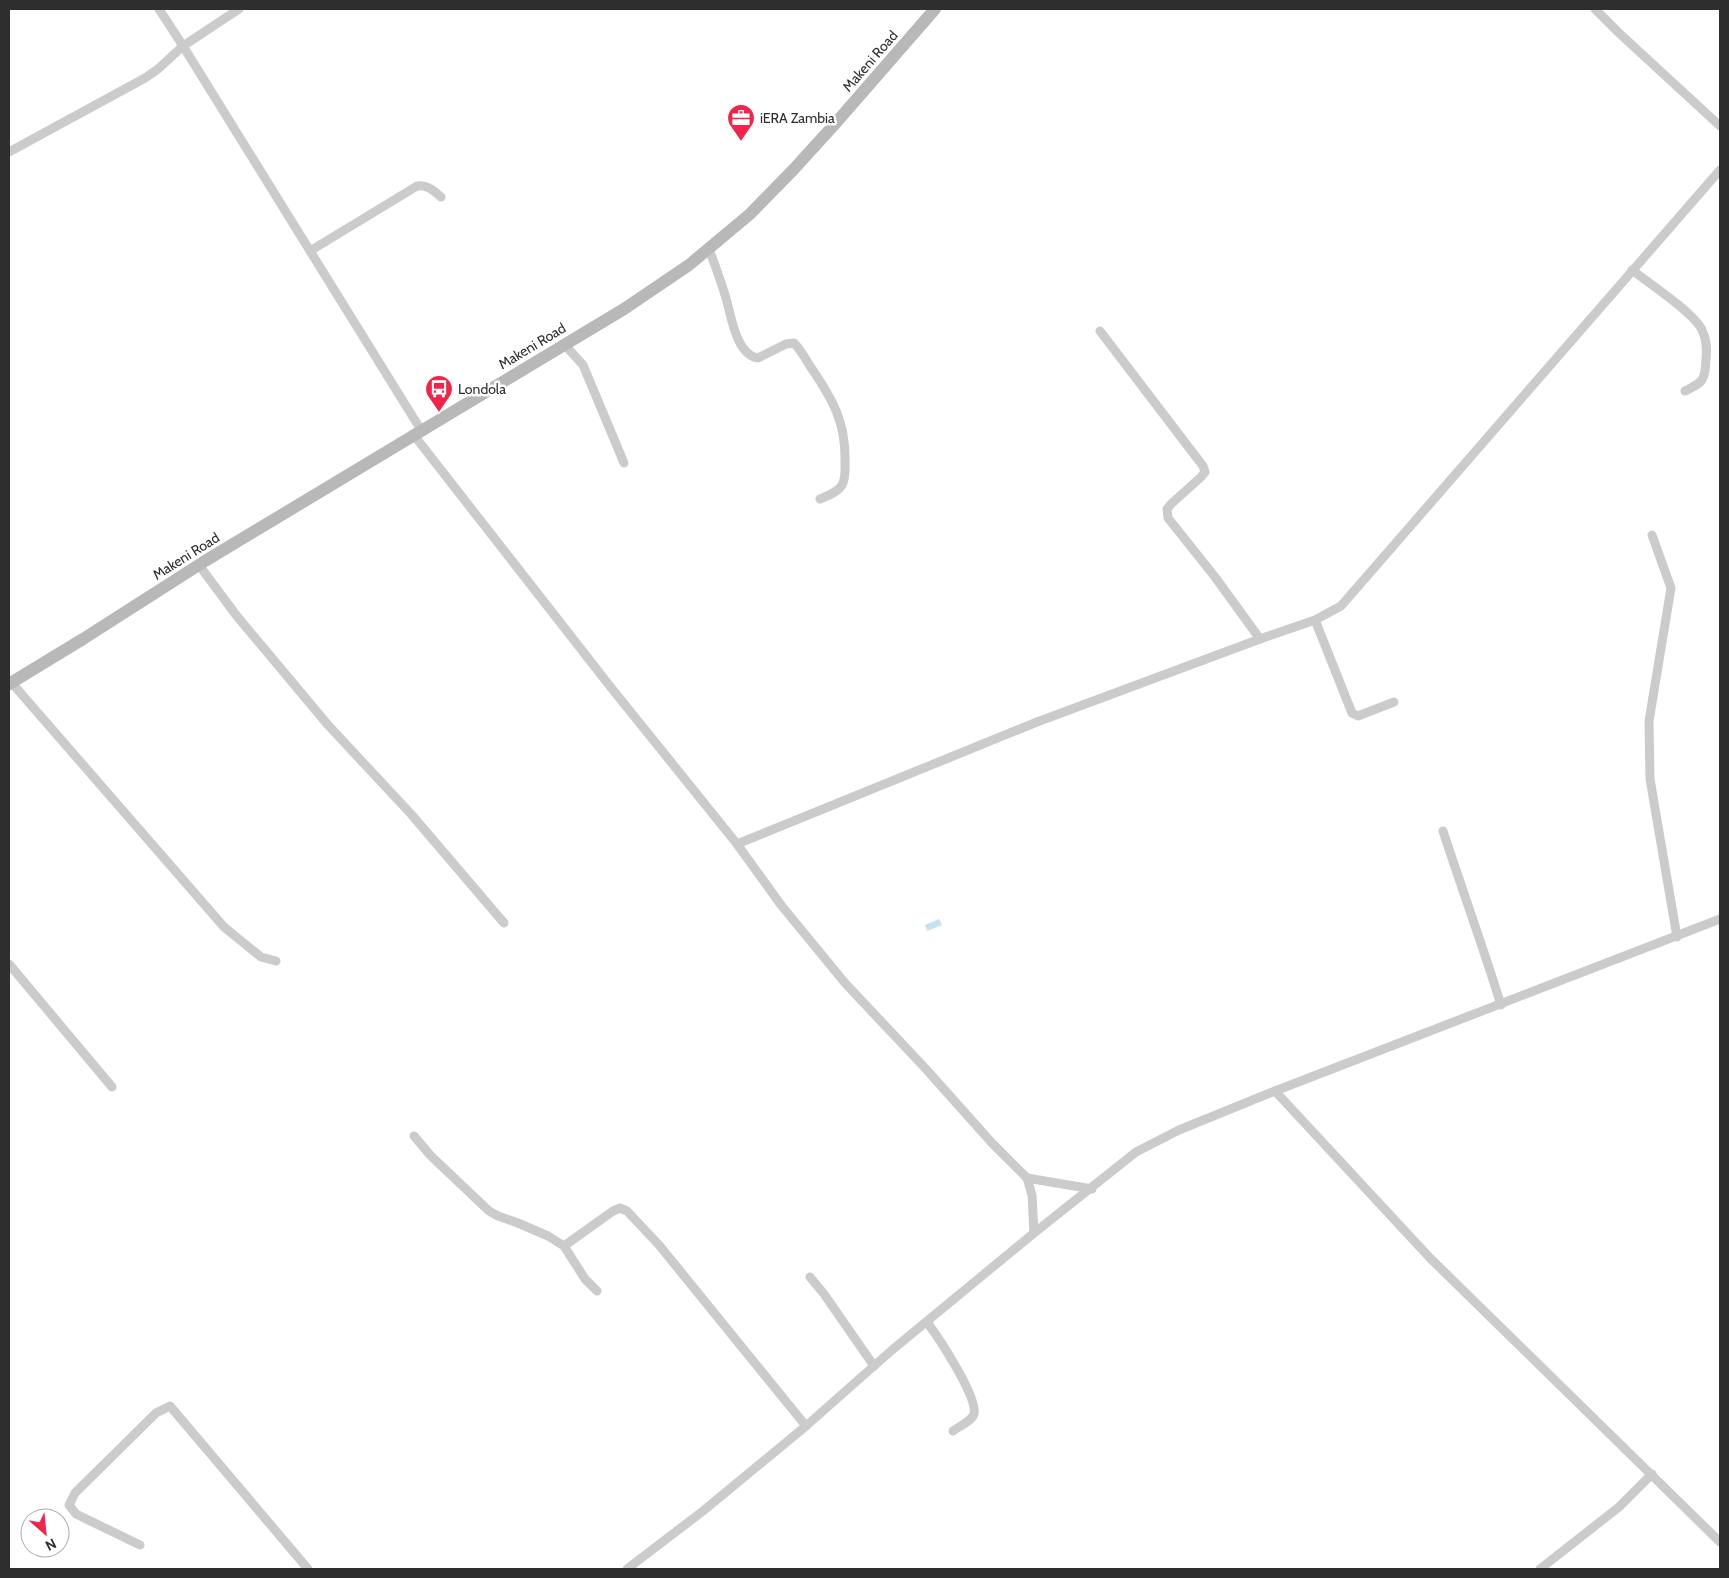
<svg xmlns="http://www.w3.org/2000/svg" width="1729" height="1578" font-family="Cabin,sans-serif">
<rect width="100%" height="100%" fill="#fff"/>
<!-- water -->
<polygon fill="#c5e2ee" points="939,919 942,925 927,931 925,925"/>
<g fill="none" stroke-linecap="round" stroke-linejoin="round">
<!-- minor -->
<g stroke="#cbcbcb" stroke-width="9">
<polyline points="159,9 183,46 421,430"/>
<polyline points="1595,9 1619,33 1720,126"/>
<polyline points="9,152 145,78 158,69 183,46 239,9"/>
<path d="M709,249C715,265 721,282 726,298C731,315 736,355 758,358L786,344L794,343C801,350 806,360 812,369C833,400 846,423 845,462C845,469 846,478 842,485C838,492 827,496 820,499"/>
<path d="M310,251L417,186C427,184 434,191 441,197"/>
<path d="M1632,270C1649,283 1694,313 1702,330C1707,340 1707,349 1706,360C1705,381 1703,382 1685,391"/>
<polyline points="1100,331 1203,466 1205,472 1201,477 1171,504 1167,509 1168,518 1215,577 1260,639"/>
<polyline points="564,344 583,365 624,463"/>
<polyline points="413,434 609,685 737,844 781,905 845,983 925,1068 992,1143 1027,1178 1032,1195 1034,1233"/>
<polyline points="1652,535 1671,588 1649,721 1650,779 1677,937"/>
<polyline points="199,565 236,615 328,725 411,814 504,923"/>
<polyline points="1315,620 1352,713 1358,716 1394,702"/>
<polyline points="11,682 224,927 261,957 276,961"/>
<path d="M1443,831C1462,889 1483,947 1501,1005"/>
<polyline points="737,844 1037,722 1260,639 1315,620 1341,606 1720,170"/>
<polyline points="9,964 112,1087"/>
<polyline points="1275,1091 1430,1258 1720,1542"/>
<polyline points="414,1136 431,1156 489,1211 498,1216 518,1223 548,1236 564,1246 585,1279 597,1291"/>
<polyline points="1027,1178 1092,1189"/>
<polyline points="564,1246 613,1211 620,1208 627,1211 659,1245 806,1426"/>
<polyline points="810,1277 824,1294 874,1366"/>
<path d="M927,1322C938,1337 978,1397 974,1414C972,1421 958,1427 953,1431"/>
<polyline points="140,1545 76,1514 69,1505 75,1493 156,1413 170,1406 308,1569"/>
<polyline points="627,1569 703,1511 806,1426 892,1350 1034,1233 1136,1152 1179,1130 1275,1091 1720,919"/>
<polyline points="1540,1569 1619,1507 1652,1474"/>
</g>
<!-- secondary -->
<polyline stroke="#b8b8b8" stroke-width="12" points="9,684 83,639 205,561 624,309 689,265 750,214 793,170 834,125 935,9"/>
</g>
<!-- icons -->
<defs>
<symbol id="office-pin" viewBox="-11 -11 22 30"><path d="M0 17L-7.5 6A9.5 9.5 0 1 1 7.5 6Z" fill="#f1244a" stroke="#fff"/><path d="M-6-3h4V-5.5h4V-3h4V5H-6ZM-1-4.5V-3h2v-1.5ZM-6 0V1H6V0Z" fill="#fff"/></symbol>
<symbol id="bus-pin" viewBox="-11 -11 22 30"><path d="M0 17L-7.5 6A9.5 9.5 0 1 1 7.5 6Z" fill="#f1244a" stroke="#fff"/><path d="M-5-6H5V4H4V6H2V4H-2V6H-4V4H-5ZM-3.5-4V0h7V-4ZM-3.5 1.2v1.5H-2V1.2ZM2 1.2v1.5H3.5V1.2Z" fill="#fff"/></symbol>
</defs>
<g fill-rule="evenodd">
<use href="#office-pin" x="725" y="102" width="32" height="43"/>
<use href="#bus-pin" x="423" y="373" width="32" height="43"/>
</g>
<g text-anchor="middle" stroke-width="5" stroke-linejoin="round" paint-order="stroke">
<!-- street labels -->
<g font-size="14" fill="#2e2e2e" stroke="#fff">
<text transform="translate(870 61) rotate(-49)" y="5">Makeni Road</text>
<text transform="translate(532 346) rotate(-31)" y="5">Makeni Road</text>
<text transform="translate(186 556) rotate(-32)" y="5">Makeni Road</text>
</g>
<!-- poi labels -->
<g font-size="14" fill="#2e2e2e" stroke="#fff" text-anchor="start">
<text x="760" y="123">iERA Zambia</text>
<text x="458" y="394">Londola</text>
</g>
</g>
<!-- border -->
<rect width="1729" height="1578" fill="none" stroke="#2e2e2e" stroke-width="20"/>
<!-- north arrow -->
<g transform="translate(45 1533) rotate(153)"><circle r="24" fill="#ffffff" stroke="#ababab"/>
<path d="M0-4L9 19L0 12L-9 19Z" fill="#f1244a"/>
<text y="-8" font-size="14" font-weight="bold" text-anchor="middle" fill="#2e2e2e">N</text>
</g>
</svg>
